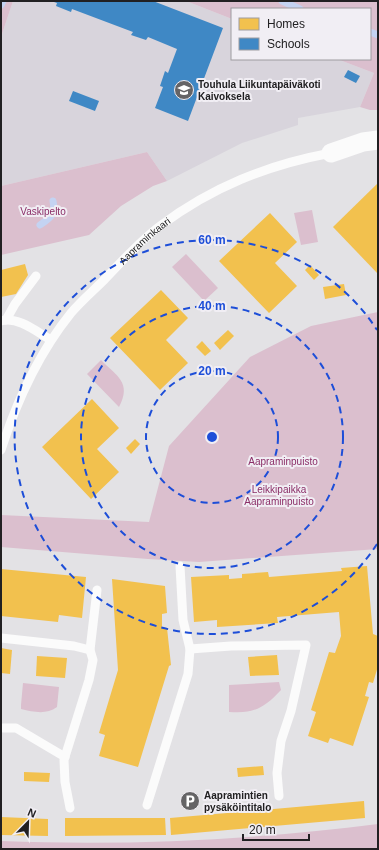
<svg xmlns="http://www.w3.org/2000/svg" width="379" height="850" font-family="Helvetica,sans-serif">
<rect width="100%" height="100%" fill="#e3e2e5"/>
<!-- built -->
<polygon fill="#d8d4dc" points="13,1 186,1 232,19 232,59 337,59 374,73 360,107 298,118 298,125 242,143 167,181 147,152 1,186 1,37"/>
<!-- green -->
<g fill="#dbbfce">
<polygon points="1,1 13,1 1,37"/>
<polygon points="186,1 378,1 378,110 370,110 360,107 374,73 337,59 370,59 370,9 232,9 232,19"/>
<polygon points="147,152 167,181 153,186 121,206 89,235 1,255 1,186"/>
<polygon points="312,210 318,242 301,245 294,213"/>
<polygon points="186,254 218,288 204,301 172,267"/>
<polygon points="378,312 378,549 199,562 148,559 1,547 1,515 149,522 169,446 250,357 311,326"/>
<path d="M101,360C117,376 132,383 119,407L87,374Z"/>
<path d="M279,682L281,690C264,708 254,714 229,712V685Z"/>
<path d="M23,683L59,687L57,707C46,715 34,712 21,709V705Z"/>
<path d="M378,824V849L1,848V841C126,846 254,840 378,824Z"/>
</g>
<!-- homes -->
<g fill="#f2c14e">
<polygon points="378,183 378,274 333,227"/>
<polygon points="270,213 297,242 275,263 297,286 269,313 219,261"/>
<polygon points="25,264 28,275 16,294 1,297 1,270"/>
<polygon points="310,265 319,275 314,280 305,270"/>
<polygon points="344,284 346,295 325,299 323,287"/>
<polygon points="161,290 188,318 166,340 188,363 160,390 110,338"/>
<polygon points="228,330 234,336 220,350 214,343"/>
<polygon points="202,341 211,351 205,356 196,347"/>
<polygon points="92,399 119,428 97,449 119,472 91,499 42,447"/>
<polygon points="135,439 140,444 131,454 126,448"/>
<polygon points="367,566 373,634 378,636 378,666 373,683 369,682 365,696 369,697 353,746 330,738 328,743 308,736 316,712 311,710 329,652 335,653 341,636 339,612 277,617 278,623 217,627 217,620 194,622 191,577 229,575 229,579 242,578 242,574 268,572 269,577 342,571 341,568"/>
<polygon points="1,569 86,577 82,618 59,615 58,622 1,616"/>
<polygon points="112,579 165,586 167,613 162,614 162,628 167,628 171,665 169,666 138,767 99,756 105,735 99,733 118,670"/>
<polygon points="1,648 12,650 10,674 1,673"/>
<polygon points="277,655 279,675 250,676 248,657"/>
<polygon points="37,656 67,658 65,678 36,676"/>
<polygon points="263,766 264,775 238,777 237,768"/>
<polygon points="24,772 50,773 49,782 24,781"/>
<polygon points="364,801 365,818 171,835 170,818"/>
<polygon points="1,817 48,819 48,836 1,835"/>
<polygon points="65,818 165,818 166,835 65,836"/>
</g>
<!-- schools -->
<g fill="#3f88c5">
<polygon points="51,1 153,1 223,28 188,121 155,108 163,87 160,86 165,71 168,73 177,49 148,37 146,40 131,35 133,32 72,9 71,12 56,6 57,3"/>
<polygon points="348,70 360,76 356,83 344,77"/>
<polygon points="73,91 99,101 95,111 69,101"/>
</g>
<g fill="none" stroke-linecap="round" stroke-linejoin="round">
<!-- stream -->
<g stroke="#c4d3f2" stroke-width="7">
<polyline points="282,1 300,9"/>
<polyline points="1,5 3,1"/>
<polyline points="370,32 378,35"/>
<path d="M40,225C50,218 56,215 53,201"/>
</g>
<!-- lane -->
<g stroke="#fbfbfb" stroke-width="9">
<polyline points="6,320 15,304 36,276"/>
<path d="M1,321C18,316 37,332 51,340"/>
<path id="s1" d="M1,450C17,400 38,354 71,313C81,301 94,290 105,279C122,261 140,241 160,226C212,187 267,165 331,153"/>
<polyline points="1,638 74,646 90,650"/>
<polyline points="190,649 231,646 306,645 291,711 281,741 277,773 279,796"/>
<polyline points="3,728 16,728 65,757"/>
<polyline points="147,805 188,674 190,649 183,620 180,566"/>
<polyline points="70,808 65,782 64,760 89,680 93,660 90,650 97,590"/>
</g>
<!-- street -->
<polyline stroke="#fbfbfb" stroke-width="19" points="331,153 363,142 378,140"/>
</g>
<!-- distance rings -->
<g fill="none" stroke="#1d4ed8" stroke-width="2" stroke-dasharray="7 5">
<circle cx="212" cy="437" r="66"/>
<circle cx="212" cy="437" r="131"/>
<path d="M377 544A197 197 0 1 1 377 330"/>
</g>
<!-- icons -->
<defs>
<symbol id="school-disc" viewBox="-11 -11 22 22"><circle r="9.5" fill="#656466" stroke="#f1eef4"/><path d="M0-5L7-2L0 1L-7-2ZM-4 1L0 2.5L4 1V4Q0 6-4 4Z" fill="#fff"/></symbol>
<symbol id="parking-disc" viewBox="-11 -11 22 22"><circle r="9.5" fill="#656466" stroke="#f1eef4"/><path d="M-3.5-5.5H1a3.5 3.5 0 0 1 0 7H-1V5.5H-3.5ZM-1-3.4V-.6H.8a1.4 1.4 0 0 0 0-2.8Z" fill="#fff"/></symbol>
</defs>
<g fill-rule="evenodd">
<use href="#school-disc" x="173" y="79" width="22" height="22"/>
<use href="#parking-disc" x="179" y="790" width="22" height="22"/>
</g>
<g text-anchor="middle" stroke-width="4" stroke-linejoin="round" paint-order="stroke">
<!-- poi labels -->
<g font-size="10" font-weight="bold" fill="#212022" stroke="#f1eef4" text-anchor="start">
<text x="198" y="88">Touhula Liikuntapäiväkoti<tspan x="198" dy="12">Kaivoksela</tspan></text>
<text x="204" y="799">Aapramintien<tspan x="204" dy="12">pysäköintitalo</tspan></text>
</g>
<!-- park labels -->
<g font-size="10" fill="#8b2e67" stroke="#f1eef4">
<text x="43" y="215">Vaskipelto</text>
<text x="283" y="465">Aapraminpuisto</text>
<text x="279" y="493">Leikkipaikka<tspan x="279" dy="12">Aapraminpuisto</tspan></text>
</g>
<!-- street labels -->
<g font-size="10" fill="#212022" stroke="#f1eef4">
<text dy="4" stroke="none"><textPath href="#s1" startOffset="258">Aapraminkaari</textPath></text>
</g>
</g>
<circle cx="212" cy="437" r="6" fill="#1d4ed8" stroke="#f1eef4" stroke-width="2"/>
<g font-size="12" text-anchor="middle" font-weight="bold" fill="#1d4ed8" stroke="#f1eef4" stroke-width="4" stroke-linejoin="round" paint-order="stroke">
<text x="212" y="244">60 m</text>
<text x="212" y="310">40 m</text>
<text x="212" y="375">20 m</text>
</g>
<!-- border -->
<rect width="379" height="850" fill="none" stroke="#212022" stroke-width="4"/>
<!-- legend -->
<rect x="231" y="8" width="140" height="52" fill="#f1eef4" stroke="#9e9ca0"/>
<rect x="239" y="18" width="20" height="12" fill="#f2c14e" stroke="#9e9ca0"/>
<text x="267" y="28" font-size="12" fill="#212022">Homes</text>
<rect x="239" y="38" width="20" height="12" fill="#3f88c5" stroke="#9e9ca0"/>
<text x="267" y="48" font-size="12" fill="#212022">Schools</text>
<!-- north arrow -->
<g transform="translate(28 822) rotate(23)" stroke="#f1eef4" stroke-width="3" paint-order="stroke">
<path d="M0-3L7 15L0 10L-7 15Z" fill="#212022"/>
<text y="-6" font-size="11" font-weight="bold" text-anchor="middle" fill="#212022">N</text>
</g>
<!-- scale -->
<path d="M243 834v6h66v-6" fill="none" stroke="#212022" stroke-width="2"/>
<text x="249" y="834" font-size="12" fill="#212022" stroke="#f1eef4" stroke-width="3" paint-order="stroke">20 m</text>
</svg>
